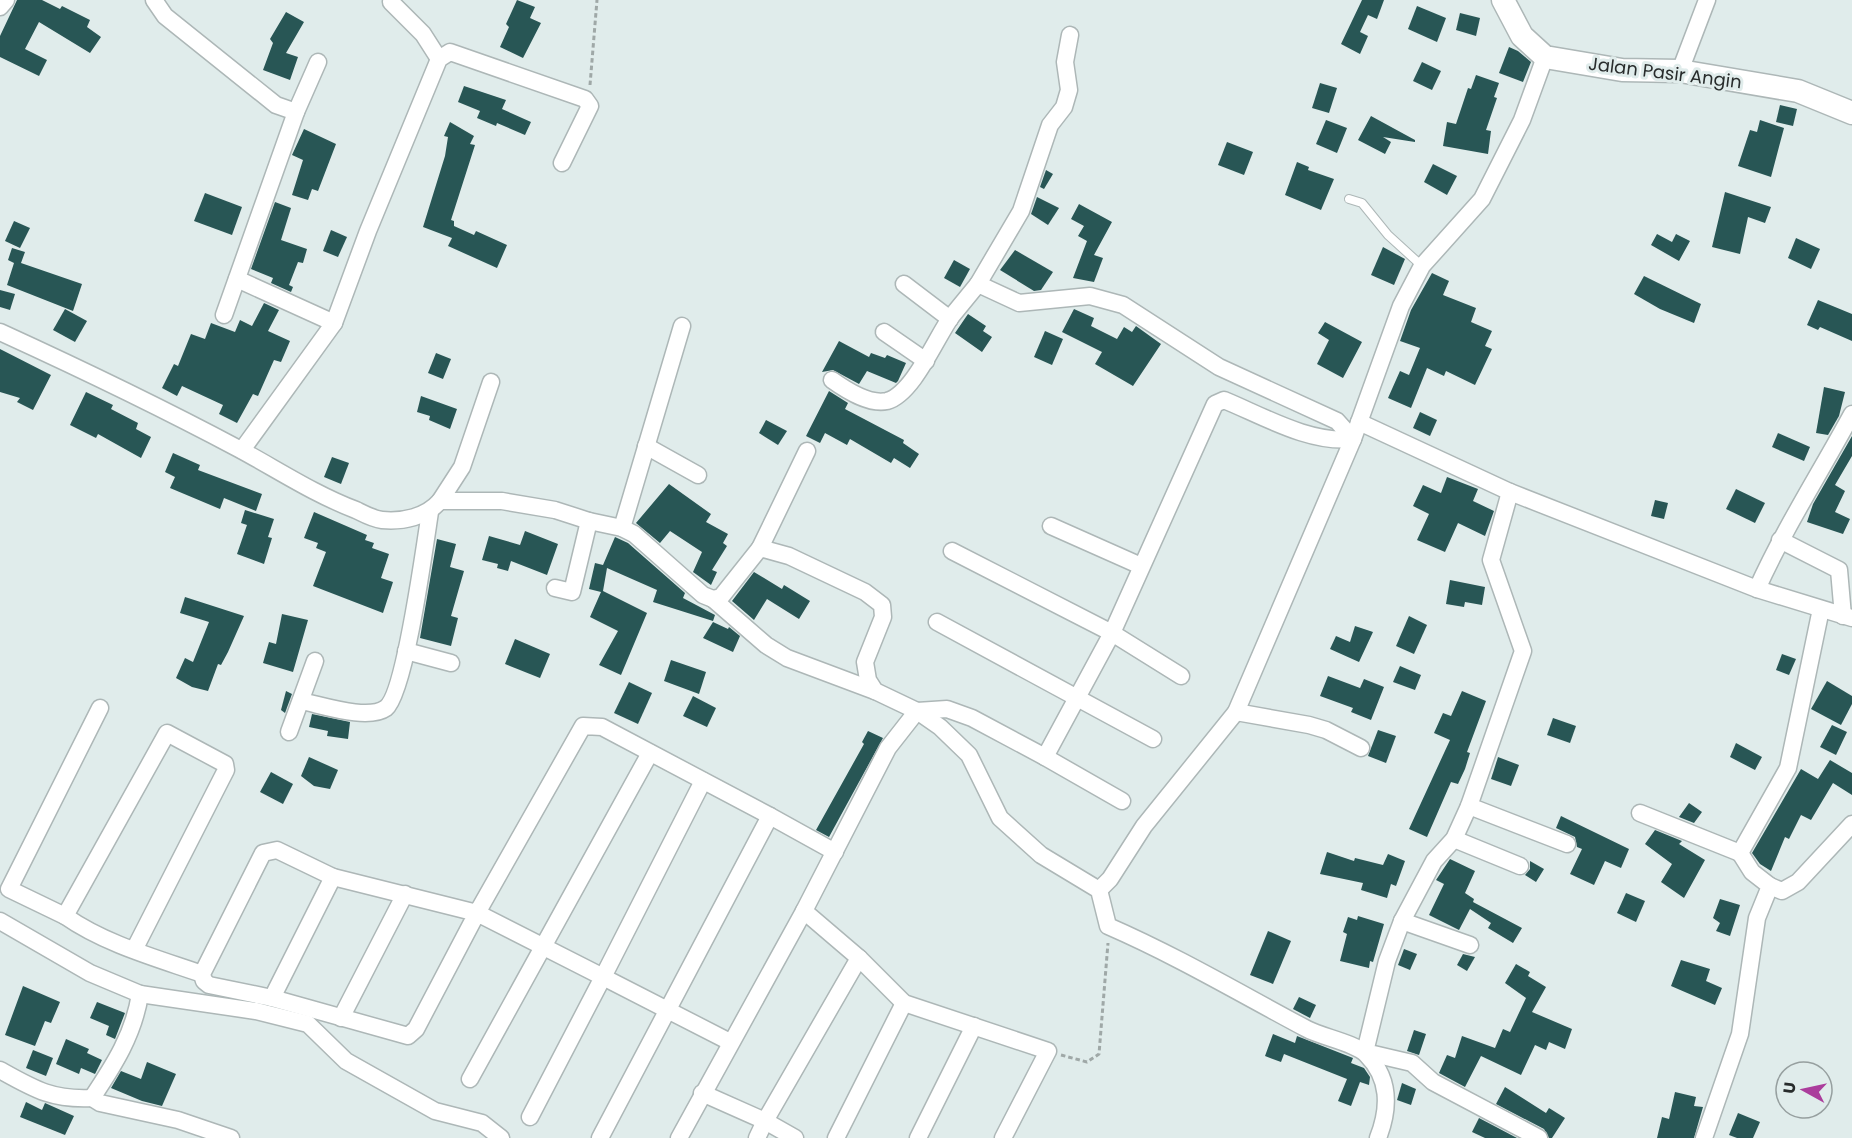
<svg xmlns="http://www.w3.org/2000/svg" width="1852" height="1138" font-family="Poppins,sans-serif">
<rect width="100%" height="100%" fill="#e0eceb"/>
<!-- building -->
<g fill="#285655">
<polygon points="17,0 42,0 60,9 62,6 90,20 87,27 101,37 90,53 39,22 25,49 47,60 39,76 0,57 0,36"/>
<polygon points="517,0 535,7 530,18 541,23 523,58 500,47 509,27 506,24"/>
<polygon points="1362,0 1384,0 1377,19 1368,15 1360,32 1368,36 1360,54 1341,44"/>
<polygon points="1417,6 1446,18 1437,42 1408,29"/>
<polygon points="286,12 304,22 286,53 298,57 290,80 263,70 273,43 270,39"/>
<polygon points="1460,13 1480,18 1476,36 1456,30"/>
<polygon points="1509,47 1518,51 1531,62 1523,82 1499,73"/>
<polygon points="1422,62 1441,71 1432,90 1413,81"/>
<polygon points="1476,75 1499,83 1494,97 1497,98 1486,130 1491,131 1488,154 1443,146 1447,122 1456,124 1468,88 1471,89"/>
<polygon points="1320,83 1337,88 1329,113 1312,108"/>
<polygon points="464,86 506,100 502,109 531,122 525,135 497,123 496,126 477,118 480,111 458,102"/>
<polygon points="1780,105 1797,109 1793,126 1776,122"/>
<polygon points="1371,116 1415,140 1415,142 1383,137 1391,142 1385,154 1358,140"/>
<polygon points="1326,120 1347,128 1337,153 1316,144"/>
<polygon points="1760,120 1784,128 1771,177 1738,166 1750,130 1757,132"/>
<polygon points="450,122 474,136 470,144 475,145 451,220 454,221 454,226 474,235 476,231 507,245 497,268 448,246 452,238 423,227 445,156 448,137 444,136"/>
<polygon points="304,129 336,144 318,191 312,189 308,200 292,195 303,160 292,155"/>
<polygon points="1227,142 1253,152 1244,175 1218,165"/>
<polygon points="1297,162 1309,167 1308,170 1334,179 1321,210 1285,195"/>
<polygon points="1433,164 1457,176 1447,195 1424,182"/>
<polygon points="1046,170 1053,174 1044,189 1040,187"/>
<polygon points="1725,192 1771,207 1765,223 1748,217 1740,254 1712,247"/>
<polygon points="205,193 242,207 232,235 194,221"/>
<polygon points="1037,197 1059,208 1048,225 1031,214"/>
<polygon points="275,202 291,208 281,240 307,249 303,263 298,262 289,285 293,287 291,292 271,283 273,278 251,269"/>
<polygon points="1079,204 1112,222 1094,255 1103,258 1094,282 1073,278 1087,241 1078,236 1084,226 1071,219"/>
<polygon points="14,221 30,228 20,248 5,241"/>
<polygon points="331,230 347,237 338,257 323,251"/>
<polygon points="1657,234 1672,242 1676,234 1690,241 1679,261 1651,245"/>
<polygon points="1796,238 1820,249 1811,269 1788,258"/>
<polygon points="1383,247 1405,259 1394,285 1371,275"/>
<polygon points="12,248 25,252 21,263 82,284 73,311 7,285 14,263 8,260"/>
<polygon points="1015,250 1053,272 1041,290 1034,291 1000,270"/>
<polygon points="954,260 970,269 960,287 944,278"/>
<polygon points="1432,273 1449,281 1443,295 1476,308 1471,322 1492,331 1485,346 1492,349 1475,385 1446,371 1444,376 1427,368 1411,408 1388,398 1400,371 1409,375 1420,348 1400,341 1411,310"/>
<polygon points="1644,276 1701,304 1694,323 1660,309 1634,294"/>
<polygon points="0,290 15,294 10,310 0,307"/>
<polygon points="1818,300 1852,314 1852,341 1820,327 1818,330 1807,325"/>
<polygon points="264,303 279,310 268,331 290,341 281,362 274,360 258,396 253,394 237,423 219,414 223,405 182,386 177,396 162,388 174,364 178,366 191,334 205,339 211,323 235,332 240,320 252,326"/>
<polygon points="65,309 87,321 75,342 53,330"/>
<polygon points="1074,309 1094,318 1091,326 1117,339 1124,327 1132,332 1136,326 1161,344 1133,386 1095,364 1102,352 1062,332"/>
<polygon points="968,314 986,326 983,331 992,337 982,352 955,333"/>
<polygon points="1325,322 1362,342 1343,378 1317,364 1329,340 1318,333"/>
<polygon points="1045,331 1063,339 1052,365 1034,357"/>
<polygon points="839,341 869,357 871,353 885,358 887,355 906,363 898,381 896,383 867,371 859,384 833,370 822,372"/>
<polygon points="0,349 51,375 33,410 17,402 20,398 0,392"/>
<polygon points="436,353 451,359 443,379 428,373"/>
<polygon points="1824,387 1845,392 1839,416 1828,435 1816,433"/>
<polygon points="829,391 848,403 845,409 904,440 903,443 919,454 910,468 894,458 891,463 850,439 847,445 825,433 820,443 806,436"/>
<polygon points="86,392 113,405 111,409 138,423 136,429 151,437 141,458 98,434 96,438 70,425"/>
<polygon points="421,396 457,409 450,429 429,420 430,416 417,412"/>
<polygon points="1420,412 1437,420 1430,436 1413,428"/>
<polygon points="766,420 787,431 778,445 759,433"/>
<polygon points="1778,433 1810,447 1804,461 1772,447"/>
<polygon points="1852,436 1852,456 1835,485 1845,491 1835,512 1850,519 1843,534 1807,522 1813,504"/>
<polygon points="173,453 200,465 198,470 262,494 256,511 224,498 220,509 170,488 175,477 165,472"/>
<polygon points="332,457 349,463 341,484 324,477"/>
<polygon points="1447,477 1478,489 1473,501 1494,511 1485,536 1458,523 1445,552 1417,540 1429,514 1413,506 1423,485 1441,493"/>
<polygon points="669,484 711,514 706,522 728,534 723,543 727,546 712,570 717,572 711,585 693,572 702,552 670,531 660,543 636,523"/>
<polygon points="1736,489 1765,503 1755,523 1726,509"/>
<polygon points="1655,500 1668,503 1664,519 1651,516"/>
<polygon points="245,510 274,519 268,537 272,538 264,564 237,554 247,525 241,523"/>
<polygon points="314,512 367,535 365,540 374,543 372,548 389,554 381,578 393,582 383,613 313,586 326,552 316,548 318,543 304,538"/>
<polygon points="525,531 558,544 547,575 511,561 508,571 497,568 498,564 482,560 489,536 520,545"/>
<polygon points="615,537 628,543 685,593 683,598 715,615 713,621 653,602 657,590 607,568 603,591 647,613 621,675 599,665 618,631 590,617 601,592 589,589 595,563 603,565"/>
<polygon points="437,539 456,544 450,567 464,571 451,616 458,618 451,646 420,638"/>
<polygon points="754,572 782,589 784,585 810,601 799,619 767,599 754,620 732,601"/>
<polygon points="1450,580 1485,587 1482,605 1465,602 1464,607 1446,604"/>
<polygon points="185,597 244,616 228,652 221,665 218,664 208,691 192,687 176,678 185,658 193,662 209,622 180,613"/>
<polygon points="282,614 308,620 293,672 263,663 269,642 276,644"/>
<polygon points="1409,616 1427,625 1414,654 1396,646"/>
<polygon points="713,622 728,629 729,627 740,636 733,652 703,638"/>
<polygon points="1355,626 1373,632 1359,662 1330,649 1336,636 1350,642"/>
<polygon points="515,639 550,654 540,678 505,664"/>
<polygon points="1782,654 1796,659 1789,675 1776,670"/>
<polygon points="671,660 706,672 699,694 664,681"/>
<polygon points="1400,666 1421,675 1415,690 1393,682"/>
<polygon points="1328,676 1360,688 1364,679 1384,687 1371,720 1351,712 1353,708 1320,696"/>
<polygon points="1827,681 1852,696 1852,704 1841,725 1811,709"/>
<polygon points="629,682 652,693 638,724 614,713"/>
<polygon points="286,691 292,694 285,713 281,710"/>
<polygon points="1462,691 1486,701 1467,752 1470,753 1465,769 1458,784 1451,782 1427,837 1409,829 1450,740 1434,733 1443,713 1451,716"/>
<polygon points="693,696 716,708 707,727 683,716"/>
<polygon points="312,714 350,722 348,739 327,736 328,731 309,727"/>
<polygon points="1553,718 1576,726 1570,743 1547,735"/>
<polygon points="1832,725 1847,732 1836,755 1820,747"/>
<polygon points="1378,730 1396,736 1386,763 1368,756"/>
<polygon points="868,731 883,738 829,837 816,830 864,744 862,742"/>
<polygon points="1736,743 1762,757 1755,770 1730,757"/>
<polygon points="309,757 338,770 330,789 314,786 301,776"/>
<polygon points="1498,757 1519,765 1511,786 1491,779"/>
<polygon points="1830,760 1852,773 1852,795 1833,783 1811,820 1801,815 1789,839 1785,837 1771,871 1760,864 1752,853 1801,769 1818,779"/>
<polygon points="271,772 293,784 283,804 260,792"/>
<polygon points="1689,803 1702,812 1694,823 1679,817"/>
<polygon points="1561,816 1629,849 1621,868 1605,861 1594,885 1570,874 1582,849 1577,847 1575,837 1556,828"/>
<polygon points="1655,830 1682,841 1679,844 1705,860 1684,898 1661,882 1672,864 1645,844"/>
<polygon points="1327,852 1354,861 1355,858 1383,865 1388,854 1405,861 1396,886 1391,884 1387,898 1361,890 1363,883 1320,874"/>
<polygon points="1450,859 1475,871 1465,893 1474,899 1473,902 1522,928 1513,943 1488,928 1491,923 1470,909 1459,930 1429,915 1444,884 1436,880"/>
<polygon points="1530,861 1544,869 1536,882 1525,875 1530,869"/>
<polygon points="1626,893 1645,901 1636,922 1617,913"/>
<polygon points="1720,899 1740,905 1730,936 1716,931 1720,923 1713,918"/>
<polygon points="1358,916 1384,924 1373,962 1370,961 1369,968 1340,961 1347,934 1343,932 1348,917 1357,920"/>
<polygon points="1268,931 1291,941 1273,984 1250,975"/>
<polygon points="1404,949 1417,954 1410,970 1398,965"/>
<polygon points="1463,954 1475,957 1467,971 1457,965"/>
<polygon points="1681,960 1710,969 1706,981 1722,988 1715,1005 1671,986"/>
<polygon points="1516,964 1530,972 1528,976 1546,987 1532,1012 1572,1029 1565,1049 1549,1042 1546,1050 1535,1045 1521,1075 1481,1056 1465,1087 1439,1073 1447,1055 1455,1058 1462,1036 1495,1048 1503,1029 1510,1032 1526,998 1505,983"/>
<polygon points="23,986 60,1002 51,1023 45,1021 35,1046 5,1035"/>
<polygon points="1299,997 1316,1005 1310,1018 1293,1009"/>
<polygon points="97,1002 125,1013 115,1039 106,1035 109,1026 90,1018"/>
<polygon points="1414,1030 1426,1034 1419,1055 1407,1051"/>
<polygon points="1273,1034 1295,1043 1297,1036 1353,1058 1351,1063 1364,1068 1370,1077 1369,1085 1360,1082 1351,1106 1338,1101 1347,1079 1284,1054 1281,1062 1265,1056"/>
<polygon points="66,1039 89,1049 87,1053 102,1060 95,1074 81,1068 79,1074 56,1064"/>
<polygon points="33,1050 53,1058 46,1076 26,1068"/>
<polygon points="147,1062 176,1074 162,1106 142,1101 111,1088 121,1071 141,1079"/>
<polygon points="1402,1083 1416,1089 1411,1105 1397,1100"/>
<polygon points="1505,1087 1546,1113 1549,1108 1565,1118 1552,1138 1549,1138 1544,1129 1496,1104"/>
<polygon points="1675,1092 1696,1097 1694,1106 1703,1107 1694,1138 1657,1138 1662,1117 1669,1119"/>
<polygon points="26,1102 42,1110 45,1103 74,1116 65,1135 20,1117"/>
<polygon points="1738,1113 1760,1122 1753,1138 1737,1138 1729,1135"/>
<polygon points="1479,1118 1517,1138 1485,1138 1472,1132"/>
</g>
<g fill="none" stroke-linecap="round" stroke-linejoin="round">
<defs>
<polyline id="lane" points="1349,199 1362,203 1388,235 1422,266"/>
<g id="street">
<polyline points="154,0 165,16 276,105 296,112"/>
<polyline points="391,2 423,34 439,59"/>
<polyline points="0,7 6,0"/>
<polyline points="1680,71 1707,0"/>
<polyline points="237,279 334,323"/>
<polyline points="904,284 950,319"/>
<polyline points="978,284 1021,211 1050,125 1064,107 1069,90 1065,62 1070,35"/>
<polyline points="224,315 296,112 318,62"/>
<path d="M0,332C81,369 160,407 239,449C278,470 314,494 356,510C364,514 373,519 382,520C403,522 426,517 440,501H502L555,510L589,521L622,528L634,534L703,595L713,599L721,597L760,548L789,556L865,592L882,605L883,617L865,662L868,680L875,691L917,711L940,727L969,755L1000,818L1041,855L1099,890L1108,926C1177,956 1241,994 1307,1029C1322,1037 1355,1043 1366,1054C1390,1078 1390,1107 1378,1138"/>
<polyline points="884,332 926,361"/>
<path d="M832,380C846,390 869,405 887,401C913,394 936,338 951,317C960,306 969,295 978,284L1019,303L1090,296L1123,305L1219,367L1337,421L1353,439L1236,712L1144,826L1110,879L1099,890"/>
<polyline points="1359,422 1510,492 1757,589 1852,618"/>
<polyline points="646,446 698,475"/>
<polyline points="242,450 334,323 368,231 439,59 450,52 585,99 590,106 562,163"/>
<polyline points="1510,492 1491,560 1523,651 1469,806 1454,839 1434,861 1402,921 1387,961 1365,1052 1412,1063 1433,1082 1539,1138"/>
<polyline points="440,501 462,467 491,382"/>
<polyline points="1051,526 1141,566"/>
<polyline points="622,528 682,326"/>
<polyline points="1780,540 1839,570 1843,616"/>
<polyline points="760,548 807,451"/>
<polyline points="952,551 1112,633 1181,676"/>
<polyline points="555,588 572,592 589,521"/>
<path d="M1757,589C1784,529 1820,473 1852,414"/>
<polyline points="713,599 766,645 787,658 875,691"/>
<polyline points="937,622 1153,739"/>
<polyline points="406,651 451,663"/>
<path d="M301,701C322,705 368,721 386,708C405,693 425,544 430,512"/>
<polyline points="1236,712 1309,725 1326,730 1361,748"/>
<polyline points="289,732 315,661"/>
<polyline points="1045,757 1122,801"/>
<polyline points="703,781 603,977 730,1042"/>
<polyline points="1469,806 1567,844"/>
<polyline points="1640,813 1740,853"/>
<polyline points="1454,839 1520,866"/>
<polyline points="1770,886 1782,891 1798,882 1852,824"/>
<polyline points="804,911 859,958 904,1003 1048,1051 1003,1138"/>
<polyline points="65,916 9,889 100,708"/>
<path d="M0,921L90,973L140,994C134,1034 114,1065 92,1098L100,1103L178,1120L231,1138"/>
<polyline points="1402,921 1470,945"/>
<path d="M134,950L226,770L225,764L167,733L65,916C105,944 156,958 202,974"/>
<polyline points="140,994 256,1011 308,1024 346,1061 435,1111 482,1123 501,1138"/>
<polyline points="272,998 333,877"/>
<polyline points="341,1018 405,894"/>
<path d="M0,1070C34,1089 52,1100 92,1098"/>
<polyline points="470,1079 650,753"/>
<polyline points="702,1093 765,1121 757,1138"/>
<polyline points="530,1117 603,977 477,913 333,877 277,850 263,853 202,974 204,981 209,985 272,998 408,1036 416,1029 477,913 583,726 602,727 770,816"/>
<polyline points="600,1138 770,816 835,852"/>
<path d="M679,1138L804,911L888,748L917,711L947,709L972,718L1045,757L1112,633L1215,404L1224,400C1263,416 1310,444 1353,439L1401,306L1422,266L1482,199L1522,120L1545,57"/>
<polyline points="795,1138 765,1121 859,958"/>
<polyline points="836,1138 904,1003"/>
<polyline points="918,1138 974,1026"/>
<polyline points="1704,1138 1740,1034 1757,918 1770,886 1752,872 1740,853 1788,768 1821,609"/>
</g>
<polyline id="secondary" points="1503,0 1522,36 1545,57 1622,70 1680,71 1798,91 1852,113"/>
</defs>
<!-- lane casing -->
<use href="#lane" stroke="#adb7b7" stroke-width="10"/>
<!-- street casing -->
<use href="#street" stroke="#adb7b7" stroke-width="19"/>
<!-- secondary casing -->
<use href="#secondary" stroke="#adb7b7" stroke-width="25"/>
<!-- path -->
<g stroke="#9fa8a7" stroke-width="3" stroke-dasharray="4.5 3" stroke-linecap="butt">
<polyline points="590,85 597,0"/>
<polyline points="1061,1055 1087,1062 1099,1054 1108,943"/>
</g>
<!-- lane -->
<use href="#lane" stroke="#fff" stroke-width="8"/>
<!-- street -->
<use href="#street" stroke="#fff" stroke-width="16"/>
<!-- secondary -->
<use href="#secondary" stroke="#fff" stroke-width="22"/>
</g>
<g text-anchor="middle" stroke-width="6" stroke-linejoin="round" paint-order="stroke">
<!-- street labels -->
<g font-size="18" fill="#282c2c" stroke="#e0eceb">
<text transform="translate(1665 73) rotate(7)" y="6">Jalan Pasir Angin</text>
</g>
</g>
<!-- north arrow -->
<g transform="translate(1804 1090) rotate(278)"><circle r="28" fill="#e0eceb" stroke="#969f9f" stroke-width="1.5"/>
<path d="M0-4.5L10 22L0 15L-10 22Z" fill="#ab3d9c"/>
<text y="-9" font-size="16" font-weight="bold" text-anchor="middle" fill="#282c2c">U</text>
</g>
</svg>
